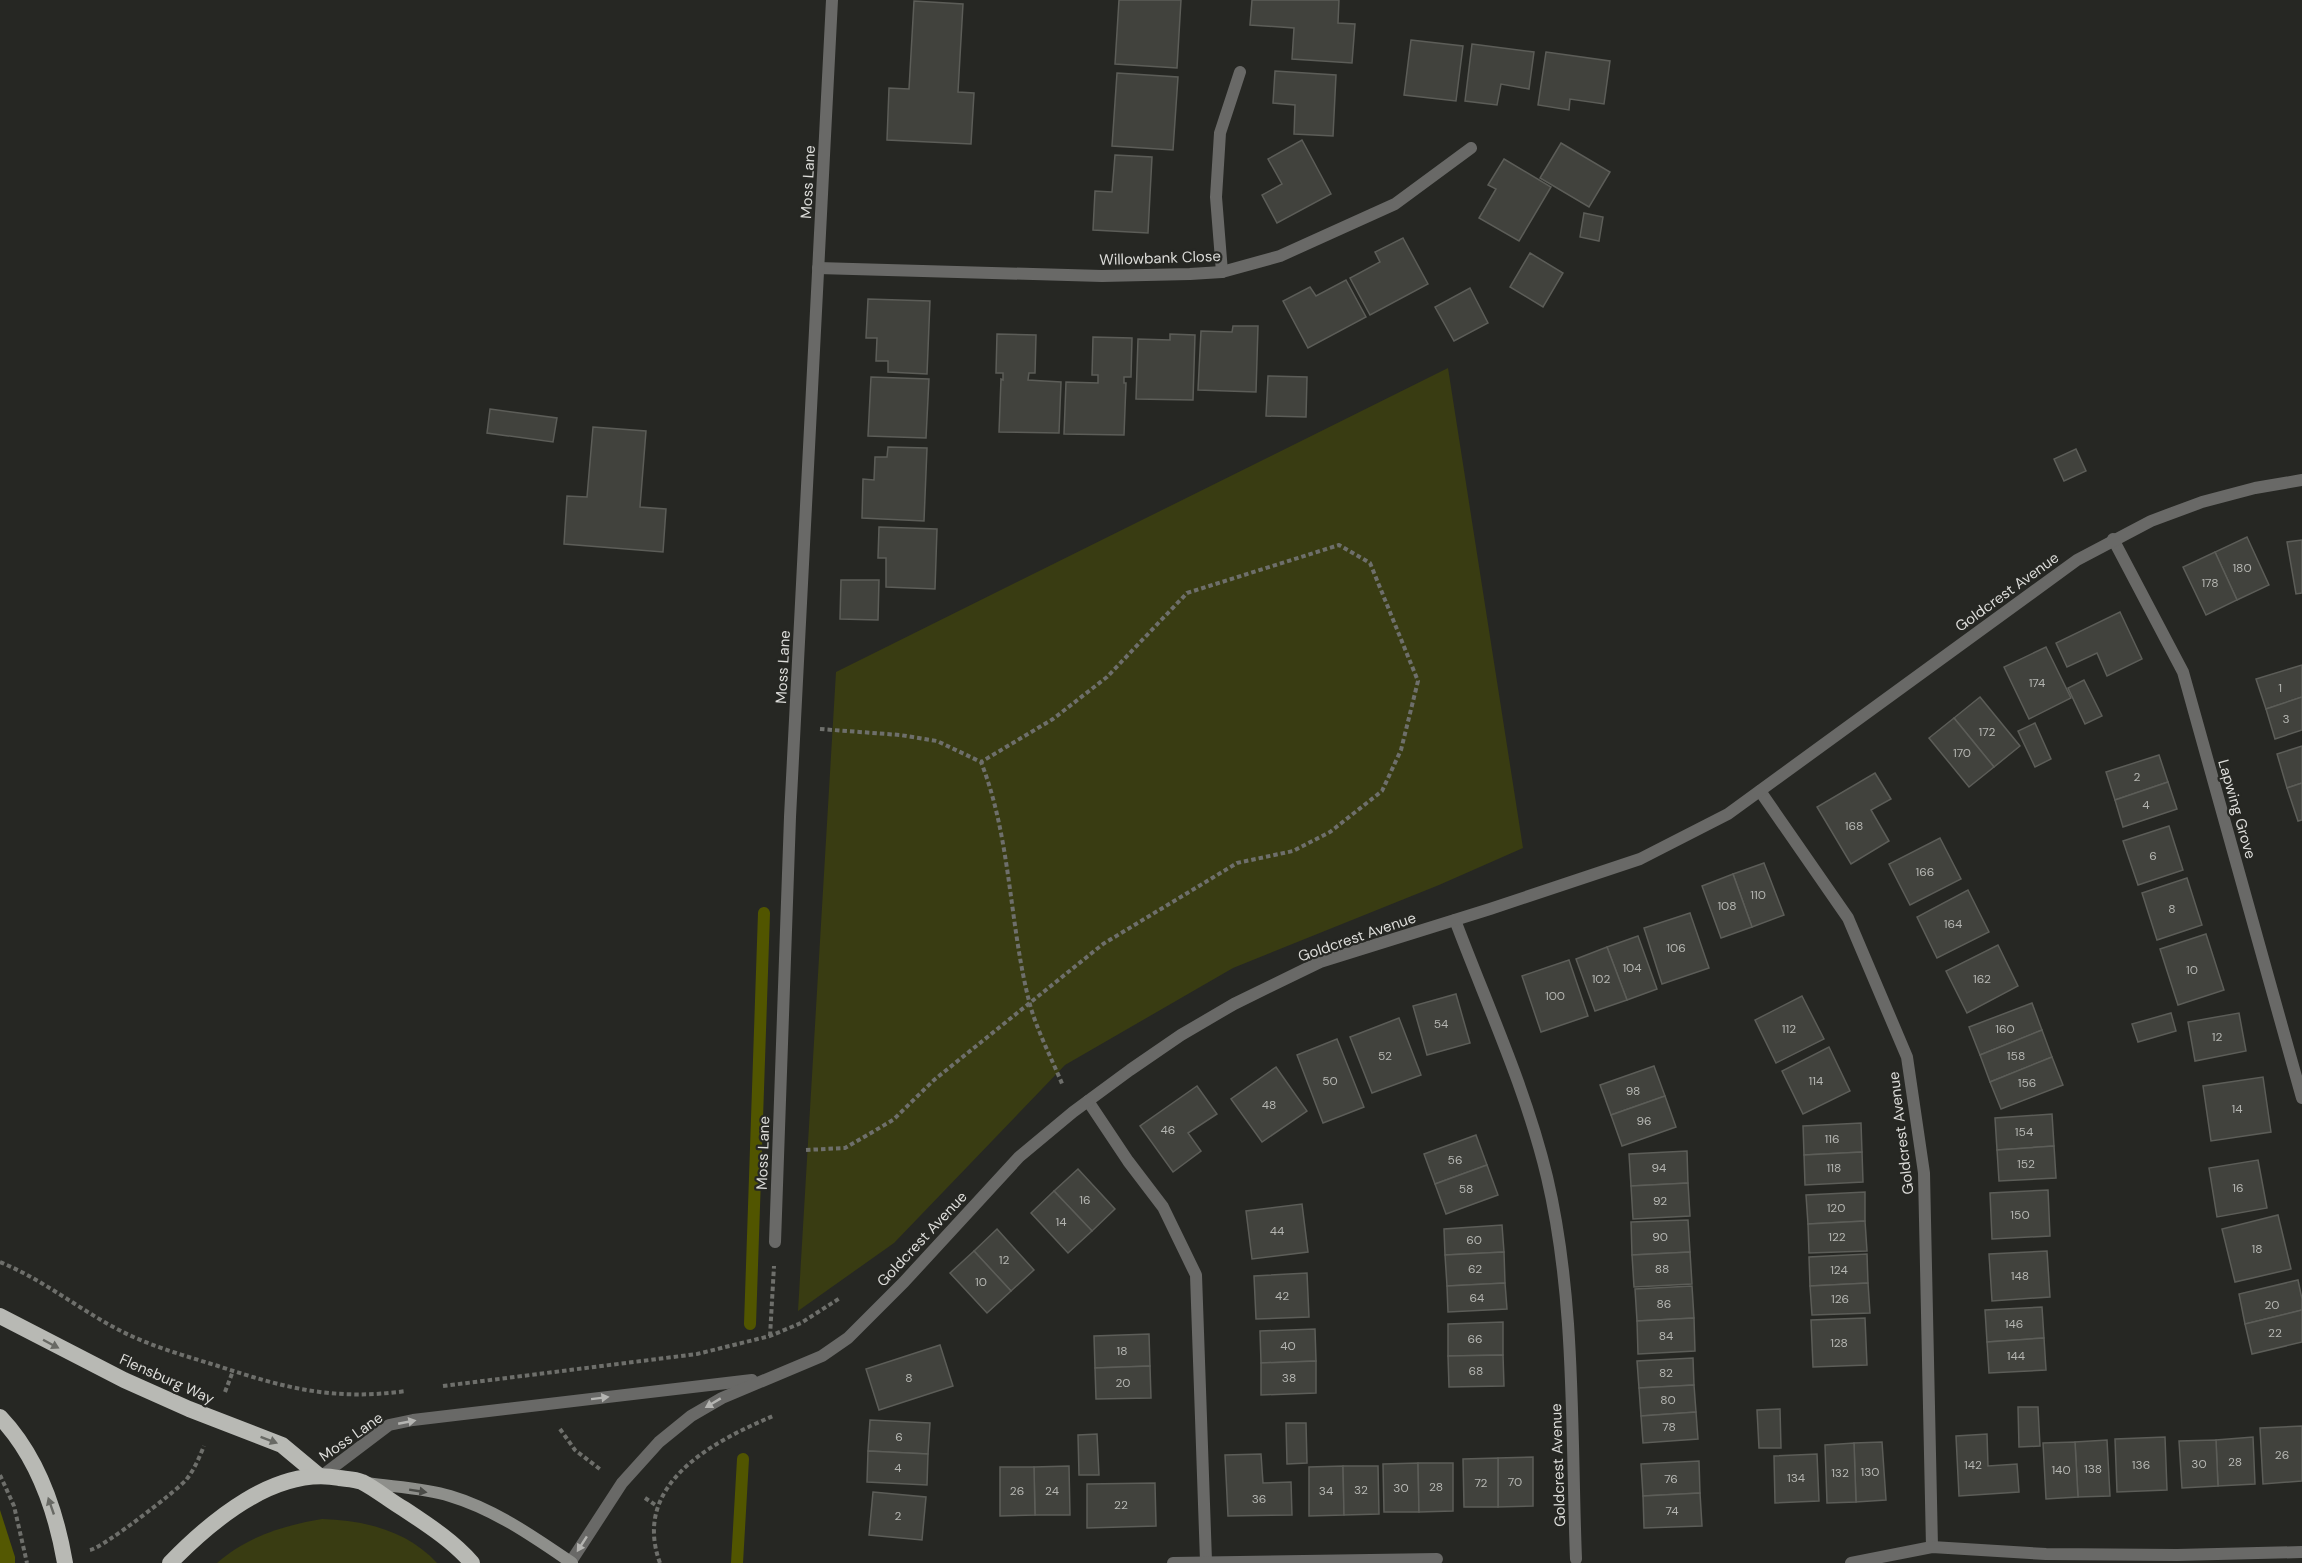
<svg xmlns="http://www.w3.org/2000/svg" width="2302" height="1563" font-family="'DM Sans',sans-serif">
<rect width="100%" height="100%" fill="#262723"/>
<!-- green -->
<g fill="#393c12">
<polygon points="1448,368 1523,848 1439,885 1233,968 1065,1065 894,1243 798,1311 836,672"/>
<path d="M322,1519C364,1520 408,1531 437,1563H217C246,1537 285,1525 322,1519Z"/>
</g>
<!-- forest -->
<polygon fill="#545802" points="0,1510 15,1557 15,1563 0,1563"/>
<g fill="none" stroke-linecap="round" stroke-linejoin="round">
<!-- stream -->
<g stroke="#515500" stroke-width="12">
<polyline points="750,1324 764,913"/>
<polyline points="737,1563 743,1459"/>
</g>
</g>
<!-- building -->
<g fill="#41423d" stroke="#5c5d58" stroke-width="1.5">
<polygon points="1119,0 1181,0 1177,68 1115,64"/>
<polygon points="1252,0 1339,0 1338,23 1355,24 1352,63 1292,59 1294,28 1250,25"/>
<polygon points="914,1 963,4 958,92 974,93 971,144 887,140 889,88 909,89"/>
<polygon points="1411,40 1463,46 1456,101 1404,95"/>
<polygon points="1472,44 1534,52 1529,89 1501,84 1497,105 1465,101"/>
<polygon points="1546,52 1610,61 1604,104 1570,99 1569,110 1538,105"/>
<polygon points="1275,71 1336,75 1333,136 1294,134 1295,105 1273,103"/>
<polygon points="1117,73 1178,77 1173,150 1112,146"/>
<polygon points="1302,140 1331,194 1277,223 1262,195 1282,184 1268,159"/>
<polygon points="1561,143 1610,172 1589,207 1540,178"/>
<polygon points="1115,155 1152,157 1148,233 1093,230 1095,191 1112,192"/>
<polygon points="1504,159 1551,187 1519,241 1479,218 1496,189 1488,185"/>
<polygon points="1584,213 1603,217 1599,241 1580,237"/>
<polygon points="1403,238 1428,284 1370,315 1350,278 1380,262 1375,252"/>
<polygon points="1530,253 1563,273 1543,307 1510,287"/>
<polygon points="1346,280 1366,317 1308,348 1283,301 1310,287 1316,296"/>
<polygon points="1470,288 1488,323 1454,341 1435,307"/>
<polygon points="868,299 930,301 927,374 888,372 888,361 876,361 877,338 866,338"/>
<polygon points="1233,326 1258,326 1256,392 1198,390 1201,331 1232,332"/>
<polygon points="997,334 1036,335 1035,373 1029,373 1028,380 1061,382 1059,433 999,432 1001,379 1003,380 1003,373 996,373"/>
<polygon points="1170,334 1195,335 1193,400 1136,399 1138,339 1170,340"/>
<polygon points="1093,337 1132,338 1131,377 1124,377 1124,383 1126,383 1124,435 1064,434 1066,382 1098,383 1098,375 1092,375"/>
<polygon points="1268,376 1307,377 1306,417 1266,416"/>
<polygon points="871,377 929,379 926,438 868,436"/>
<polygon points="490,409 557,418 553,442 487,433"/>
<polygon points="593,427 646,431 640,507 666,509 663,552 564,544 567,496 587,497"/>
<polygon points="888,447 927,448 924,521 862,518 863,479 874,480 875,457 887,457"/>
<polygon points="2076,449 2086,471 2064,481 2054,459"/>
<polygon points="879,527 937,529 935,589 886,587 886,558 878,558"/>
<polygon points="2247,537 2269,585 2237,600 2215,552"/>
<polygon points="2302,540 2302,593 2296,594 2287,542"/>
<polygon points="2215,552 2237,600 2206,615 2183,567"/>
<polygon points="841,580 879,580 878,620 840,619"/>
<polygon points="2120,612 2142,659 2107,676 2097,653 2067,667 2056,643"/>
<polygon points="2046,647 2071,698 2029,719 2004,667"/>
<polygon points="2302,665 2302,697 2266,709 2256,679"/>
<polygon points="2084,680 2102,716 2085,724 2068,688"/>
<polygon points="1980,697 2020,746 1994,767 1954,718"/>
<polygon points="2302,697 2302,730 2275,739 2266,709"/>
<polygon points="1954,718 1994,767 1969,787 1929,738"/>
<polygon points="2035,723 2051,759 2035,767 2018,731"/>
<polygon points="2302,746 2302,783 2287,788 2277,754"/>
<polygon points="2159,755 2168,782 2115,800 2106,772"/>
<polygon points="1875,773 1891,799 1871,810 1889,841 1851,864 1817,807"/>
<polygon points="2168,782 2177,809 2123,827 2115,800"/>
<polygon points="2302,783 2302,820 2298,821 2287,788"/>
<polygon points="2169,826 2183,870 2138,885 2123,841"/>
<polygon points="1940,838 1961,879 1910,905 1889,864"/>
<polygon points="1764,863 1784,915 1752,927 1733,874"/>
<polygon points="1733,874 1752,927 1721,938 1702,886"/>
<polygon points="2187,878 2202,925 2157,940 2142,893"/>
<polygon points="1968,890 1989,932 1937,958 1917,917"/>
<polygon points="1690,913 1709,968 1662,984 1644,928"/>
<polygon points="2206,934 2224,990 2178,1005 2160,949"/>
<polygon points="1638,936 1657,989 1627,1000 1607,947"/>
<polygon points="1998,945 2018,986 1967,1013 1946,971"/>
<polygon points="1607,947 1627,1000 1595,1011 1576,959"/>
<polygon points="1569,960 1588,1016 1541,1032 1522,976"/>
<polygon points="1456,994 1470,1043 1427,1055 1413,1006"/>
<polygon points="1802,996 1824,1039 1776,1063 1755,1020"/>
<polygon points="2032,1003 2042,1030 1980,1055 1969,1027"/>
<polygon points="2171,1013 2176,1031 2138,1042 2132,1024"/>
<polygon points="2239,1013 2246,1051 2195,1061 2188,1022"/>
<polygon points="1399,1018 1421,1075 1372,1093 1350,1037"/>
<polygon points="2042,1030 2052,1057 1990,1082 1980,1055"/>
<polygon points="1337,1039 1364,1107 1323,1123 1297,1055"/>
<polygon points="1829,1047 1850,1091 1803,1114 1782,1071"/>
<polygon points="2052,1057 2063,1085 2001,1109 1990,1082"/>
<polygon points="1654,1066 1665,1096 1611,1115 1600,1085"/>
<polygon points="1276,1067 1307,1111 1262,1142 1231,1099"/>
<polygon points="2263,1077 2271,1132 2211,1141 2203,1086"/>
<polygon points="1197,1086 1217,1114 1188,1133 1201,1151 1173,1172 1140,1126"/>
<polygon points="1665,1096 1676,1127 1622,1146 1611,1115"/>
<polygon points="2052,1114 2054,1146 1997,1150 1995,1118"/>
<polygon points="1861,1123 1862,1152 1804,1155 1803,1126"/>
<polygon points="1476,1135 1487,1165 1435,1184 1424,1154"/>
<polygon points="2054,1146 2056,1178 1999,1181 1997,1150"/>
<polygon points="1687,1151 1688,1183 1631,1186 1629,1154"/>
<polygon points="1862,1152 1863,1182 1805,1185 1804,1155"/>
<polygon points="2258,1160 2267,1208 2217,1217 2209,1168"/>
<polygon points="1487,1165 1498,1195 1446,1214 1435,1184"/>
<polygon points="1078,1169 1115,1209 1092,1231 1054,1191"/>
<polygon points="1688,1183 1690,1216 1633,1219 1631,1186"/>
<polygon points="2048,1190 2050,1236 1992,1239 1990,1193"/>
<polygon points="1054,1191 1092,1231 1068,1253 1031,1213"/>
<polygon points="1865,1192 1865,1221 1808,1224 1806,1195"/>
<polygon points="1302,1204 1308,1252 1252,1259 1246,1211"/>
<polygon points="2278,1215 2291,1269 2235,1282 2222,1229"/>
<polygon points="1688,1220 1690,1252 1632,1255 1631,1222"/>
<polygon points="1865,1221 1867,1251 1809,1253 1808,1224"/>
<polygon points="1502,1225 1504,1252 1445,1255 1444,1229"/>
<polygon points="997,1229 1034,1270 1011,1291 974,1251"/>
<polygon points="974,1251 1011,1291 987,1313 950,1273"/>
<polygon points="2047,1251 2050,1297 1992,1301 1989,1254"/>
<polygon points="1504,1252 1505,1283 1447,1286 1445,1255"/>
<polygon points="1690,1252 1692,1284 1634,1287 1632,1255"/>
<polygon points="1867,1254 1868,1283 1810,1286 1809,1257"/>
<polygon points="1307,1273 1309,1317 1256,1319 1254,1276"/>
<polygon points="2298,1280 2302,1299 2302,1310 2245,1324 2239,1294"/>
<polygon points="1505,1283 1507,1309 1448,1312 1447,1286"/>
<polygon points="1868,1283 1870,1313 1812,1315 1810,1286"/>
<polygon points="1692,1286 1694,1318 1637,1321 1635,1289"/>
<polygon points="2042,1307 2044,1338 1987,1342 1985,1310"/>
<polygon points="2302,1310 2302,1342 2252,1354 2245,1324"/>
<polygon points="1694,1318 1695,1351 1638,1354 1637,1321"/>
<polygon points="1865,1318 1867,1365 1813,1367 1811,1320"/>
<polygon points="1503,1322 1503,1355 1448,1356 1448,1324"/>
<polygon points="1315,1329 1316,1361 1261,1363 1260,1331"/>
<polygon points="1149,1334 1150,1366 1095,1368 1094,1336"/>
<polygon points="2044,1338 2046,1370 1989,1373 1987,1342"/>
<polygon points="940,1345 953,1386 879,1410 866,1369"/>
<polygon points="1503,1355 1504,1386 1449,1387 1448,1356"/>
<polygon points="1693,1358 1694,1385 1639,1388 1637,1361"/>
<polygon points="1316,1361 1316,1393 1261,1395 1261,1363"/>
<polygon points="1150,1366 1151,1398 1096,1399 1095,1368"/>
<polygon points="1694,1385 1696,1412 1641,1416 1639,1388"/>
<polygon points="2018,1407 2038,1407 2040,1446 2019,1447"/>
<polygon points="1780,1409 1781,1448 1759,1448 1757,1410"/>
<polygon points="1696,1412 1698,1439 1643,1443 1641,1416"/>
<polygon points="870,1420 930,1423 928,1454 868,1451"/>
<polygon points="1286,1423 1306,1423 1307,1463 1287,1464"/>
<polygon points="2302,1426 2302,1481 2263,1484 2260,1428"/>
<polygon points="1097,1434 1099,1475 1079,1475 1078,1435"/>
<polygon points="1987,1434 1988,1466 2017,1464 2019,1492 1959,1496 1956,1436"/>
<polygon points="2165,1437 2167,1490 2117,1492 2115,1439"/>
<polygon points="2253,1437 2255,1484 2218,1486 2216,1440"/>
<polygon points="2107,1440 2110,1496 2078,1497 2075,1442"/>
<polygon points="2216,1440 2218,1486 2182,1488 2179,1441"/>
<polygon points="1882,1442 1886,1500 1856,1502 1854,1443"/>
<polygon points="2075,1442 2078,1497 2046,1499 2043,1443"/>
<polygon points="1854,1443 1856,1502 1827,1503 1825,1445"/>
<polygon points="868,1451 928,1454 927,1485 867,1482"/>
<polygon points="1261,1454 1263,1483 1291,1482 1292,1515 1228,1516 1225,1455"/>
<polygon points="1817,1454 1819,1501 1775,1503 1774,1456"/>
<polygon points="1533,1457 1533,1506 1498,1507 1498,1458"/>
<polygon points="1498,1458 1498,1507 1464,1507 1463,1459"/>
<polygon points="1699,1461 1700,1493 1643,1496 1641,1464"/>
<polygon points="1418,1463 1419,1512 1384,1512 1383,1464"/>
<polygon points="1418,1463 1453,1463 1453,1511 1419,1512"/>
<polygon points="1069,1466 1070,1515 1035,1515 1034,1467"/>
<polygon points="1343,1466 1344,1515 1309,1516 1309,1467"/>
<polygon points="1343,1466 1378,1466 1379,1514 1344,1515"/>
<polygon points="1000,1467 1034,1467 1035,1515 1000,1516"/>
<polygon points="1155,1483 1156,1526 1087,1528 1087,1484"/>
<polygon points="873,1492 926,1497 922,1540 869,1535"/>
<polygon points="1700,1493 1702,1526 1644,1528 1643,1496"/>
</g>
<g fill="none" stroke-linecap="round" stroke-linejoin="round">
<!-- path -->
<g stroke="#6e6f6b" stroke-width="4" stroke-dasharray="4.5 3" stroke-linecap="butt">
<path d="M820,729L900,735L937,741L981,762C1011,838 1009,922 1029,1001C1036,1029 1052,1059 1063,1086"/>
<polyline points="806,1150 845,1148 893,1120 934,1080 1103,944 1237,863 1293,851 1330,832 1382,791 1401,750 1418,681 1370,563 1339,545 1187,593 1107,677 1053,719 981,762"/>
<path d="M0,1262C44,1280 81,1311 123,1332C153,1347 186,1356 218,1366C285,1388 333,1401 406,1391"/>
<polyline points="770,1336 774,1266"/>
<polyline points="443,1386 697,1354 770,1336 801,1323 840,1298"/>
<polyline points="225,1392 233,1371"/>
<polyline points="560,1429 575,1450 601,1470"/>
<polyline points="0,1475 14,1506 27,1563"/>
<polyline points="645,1498 657,1506"/>
<path d="M90,1550C104,1547 175,1492 186,1480C194,1470 199,1458 204,1446"/>
<path d="M660,1563C631,1484 712,1442 773,1416"/>
</g>
<!-- service -->
<polyline stroke="#696967" stroke-width="12" points="1222,272 1216,197 1220,133 1240,72"/>
<!-- minor -->
<g stroke="#696967" stroke-width="12">
<polyline points="818,268 1102,276 1190,274 1222,272 1280,256 1395,204 1471,148"/>
<polyline points="2113,539 2183,672 2302,1098"/>
<polyline points="1760,791 1848,918 1907,1057 1924,1173 1932,1547"/>
<path d="M1455,920C1487,1005 1526,1089 1547,1177C1576,1300 1571,1433 1576,1559"/>
<polyline points="1088,1101 1128,1161 1163,1207 1196,1275 1206,1561"/>
<polyline points="775,1242 790,817 832,0"/>
<polyline points="323,1475 389,1425 413,1420 752,1380"/>
<polyline points="570,1563 622,1483 659,1442 691,1416 722,1398 822,1356 848,1338 904,1282 1019,1157 1073,1112 1130,1070 1181,1035 1234,1004 1320,962 1490,909 1640,859 1728,814 2077,560 2151,521 2202,502 2255,488 2302,480"/>
<polyline points="1173,1563 1437,1559"/>
<polyline points="1851,1563 1932,1547 2046,1554 2177,1555 2302,1552"/>
</g>
<!-- secondary -->
<path stroke="#8e8f8b" stroke-width="12" d="M367,1483C394,1487 424,1488 450,1496C494,1509 534,1537 572,1563"/>
<!-- trunk -->
<g stroke="#b8b9b4" stroke-width="16">
<polyline points="0,1316 124,1380 189,1409 282,1445 318,1475"/>
<path d="M0,1417C37,1456 56,1511 65,1563"/>
<path d="M170,1563C211,1521 275,1466 339,1478C346,1479 355,1479 362,1482C376,1489 390,1501 404,1509C428,1525 453,1541 472,1563"/>
</g>
</g>
<!-- one-way arrows -->
<defs><path id="oneway-solid" d="M-6-.8H1V-3.2L6.5 0L1 3.2V.8H-6Z" transform="scale(1.5)"/></defs>
<g fill="#686964">
<use href="#oneway-solid" transform="translate(51 1344) rotate(28)"/>
<use href="#oneway-solid" transform="translate(269 1440) rotate(21)"/>
<use href="#oneway-solid" transform="translate(51 1506) rotate(-109)"/>
</g>
<g fill="#b4b4b1">
<use href="#oneway-solid" transform="translate(600 1398) rotate(-7)"/>
<use href="#oneway-solid" transform="translate(713 1403) rotate(149)"/>
<use href="#oneway-solid" transform="translate(407 1422) rotate(-11)"/>
<use href="#oneway-solid" transform="translate(582 1544) rotate(123)"/>
</g>
<use fill="#4a4b47" href="#oneway-solid" transform="translate(418 1491) rotate(9)"/>
<g text-anchor="middle" stroke-width="4.5" stroke-linejoin="round" paint-order="stroke">
<!-- number labels -->
<g font-size="12" fill="#b5b6b2">
<text x="2242" y="572">180</text>
<text x="2210" y="587">178</text>
<text x="2037" y="687">174</text>
<text x="2280" y="692">1</text>
<text x="2286" y="723">3</text>
<text x="1987" y="736">172</text>
<text x="1962" y="757">170</text>
<text x="2137" y="781">2</text>
<text x="2146" y="809">4</text>
<text x="1854" y="830">168</text>
<text x="2153" y="860">6</text>
<text x="1925" y="876">166</text>
<text x="1758" y="899">110</text>
<text x="1727" y="910">108</text>
<text x="2172" y="913">8</text>
<text x="1953" y="928">164</text>
<text x="1676" y="952">106</text>
<text x="1632" y="972">104</text>
<text x="2192" y="974">10</text>
<text x="1601" y="983">102</text>
<text x="1982" y="983">162</text>
<text x="1555" y="1000">100</text>
<text x="1441" y="1028">54</text>
<text x="1789" y="1033">112</text>
<text x="2005" y="1033">160</text>
<text x="2217" y="1041">12</text>
<text x="1385" y="1060">52</text>
<text x="2016" y="1060">158</text>
<text x="1330" y="1085">50</text>
<text x="1816" y="1085">114</text>
<text x="2027" y="1087">156</text>
<text x="1633" y="1095">98</text>
<text x="1269" y="1109">48</text>
<text x="2237" y="1113">14</text>
<text x="1644" y="1125">96</text>
<text x="1168" y="1134">46</text>
<text x="2024" y="1136">154</text>
<text x="1832" y="1143">116</text>
<text x="1455" y="1164">56</text>
<text x="2026" y="1168">152</text>
<text x="1659" y="1172">94</text>
<text x="1834" y="1172">118</text>
<text x="2238" y="1192">16</text>
<text x="1466" y="1193">58</text>
<text x="1085" y="1204">16</text>
<text x="1660" y="1205">92</text>
<text x="1836" y="1212">120</text>
<text x="2020" y="1219">150</text>
<text x="1061" y="1226">14</text>
<text x="1277" y="1235">44</text>
<text x="1660" y="1241">90</text>
<text x="1837" y="1241">122</text>
<text x="1474" y="1244">60</text>
<text x="2257" y="1253">18</text>
<text x="1004" y="1264">12</text>
<text x="1475" y="1273">62</text>
<text x="1662" y="1273">88</text>
<text x="1839" y="1274">124</text>
<text x="2020" y="1280">148</text>
<text x="981" y="1286">10</text>
<text x="1282" y="1300">42</text>
<text x="1477" y="1302">64</text>
<text x="1840" y="1303">126</text>
<text x="1664" y="1308">86</text>
<text x="2272" y="1309">20</text>
<text x="2014" y="1328">146</text>
<text x="2275" y="1337">22</text>
<text x="1666" y="1340">84</text>
<text x="1475" y="1343">66</text>
<text x="1839" y="1347">128</text>
<text x="1288" y="1350">40</text>
<text x="1122" y="1355">18</text>
<text x="2016" y="1360">144</text>
<text x="1476" y="1375">68</text>
<text x="1666" y="1377">82</text>
<text x="909" y="1382">8</text>
<text x="1289" y="1382">38</text>
<text x="1123" y="1387">20</text>
<text x="1668" y="1404">80</text>
<text x="1669" y="1431">78</text>
<text x="899" y="1441">6</text>
<text x="2282" y="1459">26</text>
<text x="2235" y="1466">28</text>
<text x="2199" y="1468">30</text>
<text x="1973" y="1469">142</text>
<text x="2141" y="1469">136</text>
<text x="898" y="1472">4</text>
<text x="2093" y="1473">138</text>
<text x="2061" y="1474">140</text>
<text x="1870" y="1476">130</text>
<text x="1840" y="1477">132</text>
<text x="1796" y="1482">134</text>
<text x="1671" y="1483">76</text>
<text x="1515" y="1486">70</text>
<text x="1481" y="1487">72</text>
<text x="1436" y="1491">28</text>
<text x="1401" y="1492">30</text>
<text x="1361" y="1494">32</text>
<text x="1017" y="1495">26</text>
<text x="1052" y="1495">24</text>
<text x="1326" y="1495">34</text>
<text x="1259" y="1503">36</text>
<text x="1121" y="1509">22</text>
<text x="1672" y="1515">74</text>
<text x="898" y="1520">2</text>
</g>
<!-- street labels -->
<g font-size="15" fill="#dcdcd9" stroke="#262723">
<text transform="translate(808 182) rotate(-87)" y="5">Moss Lane</text>
<text transform="translate(1160 258) rotate(-2)" y="5">Willowbank Close</text>
<text transform="translate(2007 592) rotate(-36)" y="5">Goldcrest Avenue</text>
<text transform="translate(783 667) rotate(-87)" y="5">Moss Lane</text>
<text transform="translate(2237 809) rotate(74)" y="5">Lapwing Grove</text>
<text transform="translate(1357 937) rotate(-19)" y="5">Goldcrest Avenue</text>
<text transform="translate(1901 1133) rotate(-97)" y="5">Goldcrest Avenue</text>
<text transform="translate(763 1153) rotate(-88)" y="5">Moss Lane</text>
<text transform="translate(922 1239) rotate(-47)" y="5">Goldcrest Avenue</text>
<text transform="translate(167 1379) rotate(24)" y="5">Flensburg Way</text>
<text transform="translate(351 1437) rotate(-35)" y="5">Moss Lane</text>
<text transform="translate(1558 1465) rotate(-92)" y="5">Goldcrest Avenue</text>
</g>
</g>
</svg>
